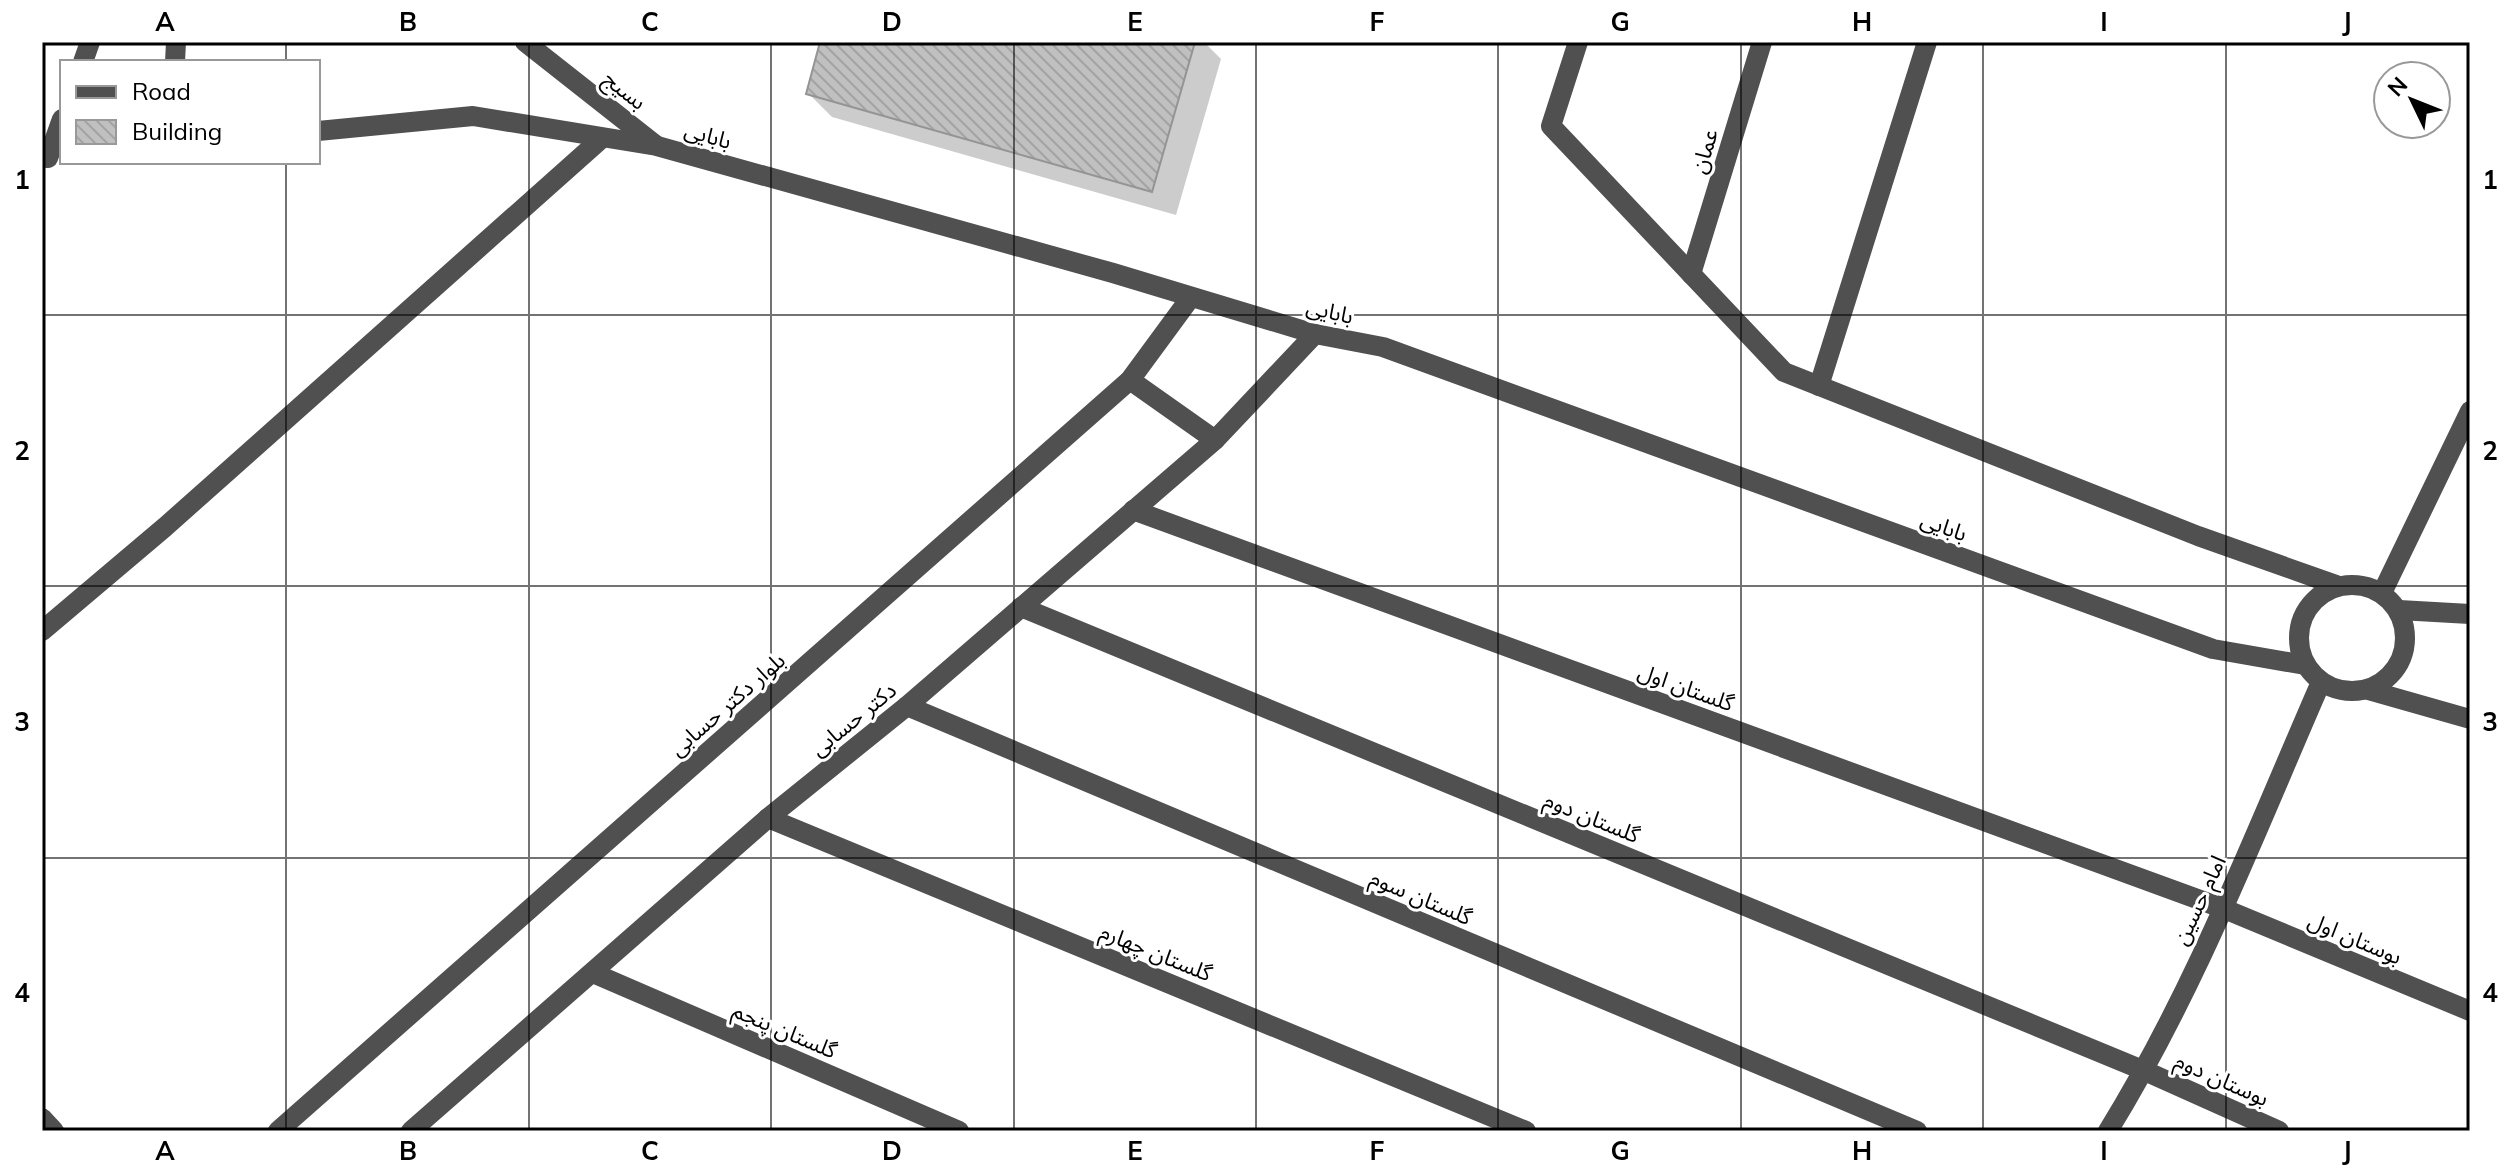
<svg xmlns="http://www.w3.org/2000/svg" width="2512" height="1173" font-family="Mulish,'Noto Sans Arabic',sans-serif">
<defs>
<pattern id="building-back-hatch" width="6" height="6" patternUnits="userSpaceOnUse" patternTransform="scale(2)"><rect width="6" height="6" fill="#c0c0c0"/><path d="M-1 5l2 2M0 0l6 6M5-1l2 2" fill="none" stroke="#a3a3a3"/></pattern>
</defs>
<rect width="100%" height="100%" fill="#fff"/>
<!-- shadow -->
<polygon fill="#0003" points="822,42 1204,42 1221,59 1176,215 832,117 808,93"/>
<!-- building -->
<polygon fill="url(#building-back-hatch)" stroke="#949494" stroke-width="2" points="820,42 1195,42 1152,192 806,94"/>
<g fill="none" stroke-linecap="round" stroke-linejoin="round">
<!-- minor -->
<g stroke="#505050" stroke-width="20">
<polyline points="525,42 657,146"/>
<polyline points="1578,42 1551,126 1784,372 2198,536 2336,585"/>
<polyline points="83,62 90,42"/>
<polyline points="175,62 176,42"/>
<polyline points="318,131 473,116 657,146 1113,273 1315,334 1383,347 2213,649 2305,665"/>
<polyline points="48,158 62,119"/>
<polyline points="1691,274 1762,42"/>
<polyline points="1130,380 1215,440"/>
<polyline points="1819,386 1927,42"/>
<polyline points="1133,510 2222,908 2470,1011"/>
<circle cx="2352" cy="638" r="53"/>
<polyline points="2382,593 2470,411"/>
<polyline points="1021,607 2145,1071 2279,1131"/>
<polyline points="2399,610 2470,614"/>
<polyline points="42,631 165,527 601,139"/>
<polyline points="2368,690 2470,719"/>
<polyline points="907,706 1917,1131"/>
<polyline points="768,818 1526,1131"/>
<polyline points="593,973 959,1131"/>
<polyline points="42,1118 54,1131"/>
<polyline points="278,1131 1130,380 1191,297"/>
<polyline points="411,1131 768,818 907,706 1215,440 1315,334"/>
<path d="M2108,1131C2195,990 2255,833 2321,682"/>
</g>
</g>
<!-- grid -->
<path fill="none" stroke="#000" stroke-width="2" stroke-opacity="0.55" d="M286,42V62M529,42V1131M771,42V1131M1014,42V1131M1256,42V1131M1498,42V1131M1741,42V1131M1983,42V1131M2226,42V1131M286,162V1131M42,315H2470M42,586H2470M42,858H2470"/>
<g text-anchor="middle" stroke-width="6" stroke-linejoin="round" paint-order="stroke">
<!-- street labels -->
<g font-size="22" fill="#000" stroke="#fff">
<text transform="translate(625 90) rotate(38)" y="8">بسیج</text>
<text transform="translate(708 135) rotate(16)" y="8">بابایی</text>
<text transform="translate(1704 151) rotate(-73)" y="8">عمان</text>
<text transform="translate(1330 311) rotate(13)" y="8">بابایی</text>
<text transform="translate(1944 526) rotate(20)" y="8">بابایی</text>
<text transform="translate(1686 687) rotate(20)" y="8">گلستان اول</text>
<text transform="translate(727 704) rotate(-41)" y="8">بلوار دکتر حسابی</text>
<text transform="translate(853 719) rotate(-39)" y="8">دکتر حسابی</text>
<text transform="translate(1592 817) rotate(22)" y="8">گلستان دوم</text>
<text transform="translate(1421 897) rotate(23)" y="8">گلستان سوم</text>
<text transform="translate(2199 900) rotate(-65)" y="8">امام حسین</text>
<text transform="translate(2355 938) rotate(23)" y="8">بوستان اول</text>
<text transform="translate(1156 952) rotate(22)" y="8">گلستان چهارم</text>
<text transform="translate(785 1030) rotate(23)" y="8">گلستان پنجم</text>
<text transform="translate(2222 1079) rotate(24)" y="8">بوستان دوم</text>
</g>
</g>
<!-- border -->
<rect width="2512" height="1173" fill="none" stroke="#ffffff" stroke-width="88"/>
<!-- legend -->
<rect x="60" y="60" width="260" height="104" fill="#ffffff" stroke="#999999" stroke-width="2"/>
<rect x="76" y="86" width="40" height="12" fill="#505050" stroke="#999999" stroke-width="2"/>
<text x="132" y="100" font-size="24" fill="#000000">Road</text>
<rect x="76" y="120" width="40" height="24" fill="url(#building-back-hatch)" stroke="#999999" stroke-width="2"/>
<text x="132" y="140" font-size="24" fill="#000000">Building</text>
<!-- north arrow -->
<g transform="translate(2412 100) rotate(313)"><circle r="38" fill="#ffffff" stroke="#999999" stroke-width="2"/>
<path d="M0-6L14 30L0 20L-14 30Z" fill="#000000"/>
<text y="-12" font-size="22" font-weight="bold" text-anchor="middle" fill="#000000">N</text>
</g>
<rect x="44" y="44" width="2424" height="1085" fill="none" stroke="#000" stroke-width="3"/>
<g font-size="26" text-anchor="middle" font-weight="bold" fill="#000">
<text x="165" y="31">A</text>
<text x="408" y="31">B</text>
<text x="650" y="31">C</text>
<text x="892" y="31">D</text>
<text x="1135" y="31">E</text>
<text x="1377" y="31">F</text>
<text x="1620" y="31">G</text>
<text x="1862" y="31">H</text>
<text x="2104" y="31">I</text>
<text x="2347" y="31">J</text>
<text x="22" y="189">1</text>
<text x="2490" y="189">1</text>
<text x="22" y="460">2</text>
<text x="2490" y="460">2</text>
<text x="22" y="731">3</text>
<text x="2490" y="731">3</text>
<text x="22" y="1002">4</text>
<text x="2490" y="1002">4</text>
<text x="165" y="1160">A</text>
<text x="408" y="1160">B</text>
<text x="650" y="1160">C</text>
<text x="892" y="1160">D</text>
<text x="1135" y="1160">E</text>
<text x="1377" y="1160">F</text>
<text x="1620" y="1160">G</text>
<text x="1862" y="1160">H</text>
<text x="2104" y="1160">I</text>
<text x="2347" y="1160">J</text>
</g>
</svg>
